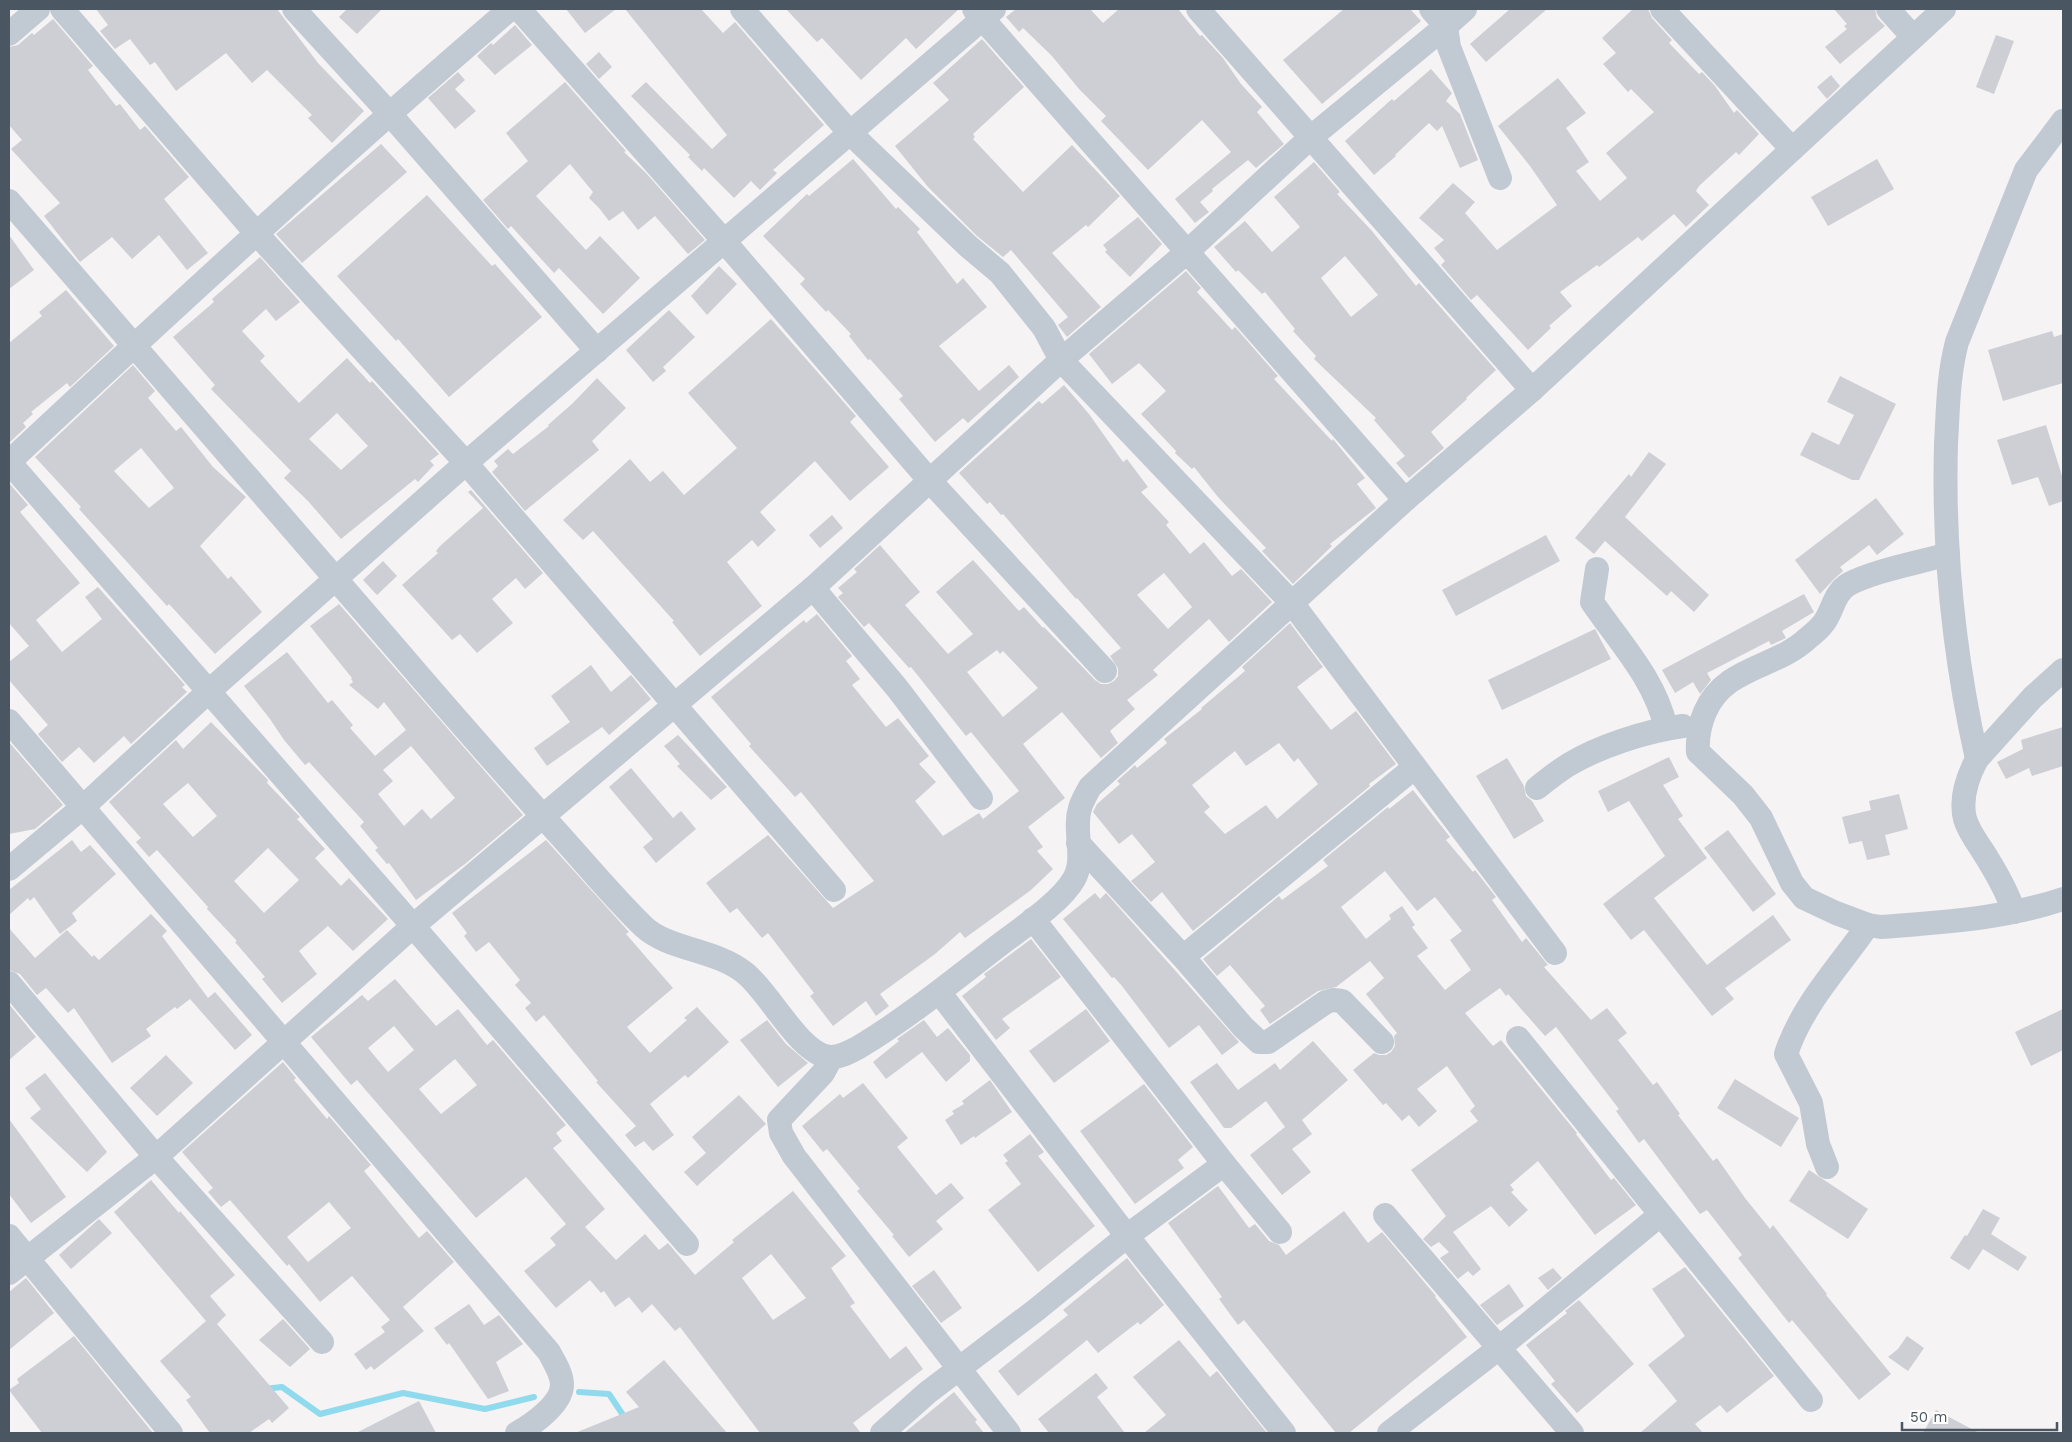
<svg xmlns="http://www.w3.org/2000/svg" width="2072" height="1442" font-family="'Work Sans',sans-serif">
<rect width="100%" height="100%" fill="#f5f3f3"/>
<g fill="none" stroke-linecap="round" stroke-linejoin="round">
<!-- stream -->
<g stroke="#90daee" stroke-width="6">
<polyline points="264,1389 282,1387 320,1414 403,1393 485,1409 534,1397"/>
<polyline points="579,1392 609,1394 635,1433"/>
</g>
</g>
<!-- building -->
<g fill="#cdcfd5" fill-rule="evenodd">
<polygon points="96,9 277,9 318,63 364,111 332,143 308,118 312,115 267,70 252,83 226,53 176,91 155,62 150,65 130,39 115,49 100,31 108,25"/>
<polygon points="347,9 382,9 357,34 339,17"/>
<polygon points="566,9 616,9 585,33"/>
<polygon points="625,9 701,9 723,33 735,22 824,125 773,170 777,173 760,190 751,181 734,198 704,168 702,171 688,157 690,155 631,96 646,82 712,149 727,135"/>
<polygon points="786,9 959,9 916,49 906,38 861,80 822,38 817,42"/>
<polygon points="1016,9 1090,9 1103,23 1119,9 1178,9 1200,36 1202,35 1223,58 1241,84 1262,107 1257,112 1284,144 1256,168 1248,160 1212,189 1213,191 1200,202 1209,212 1195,223 1175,199 1231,152 1202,120 1148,170 1101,121 1106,116 1079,89 1052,56 1023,28 1019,32 1006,17"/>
<polygon points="1344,9 1410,9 1421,21 1322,104 1283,60"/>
<polygon points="1510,9 1547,9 1486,62 1470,44"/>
<polygon points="1633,9 1648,9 1652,18 1672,40 1669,43 1699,74 1702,72 1715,86 1734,113 1737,110 1759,134 1739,155 1736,152 1699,186 1696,191 1709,205 1686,227 1674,214 1642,241 1638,237 1599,267 1597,265 1560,292 1572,306 1549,326 1551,328 1528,350 1477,295 1471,300 1441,265 1445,261 1434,248 1444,240 1419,218 1453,183 1475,202 1465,213 1497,250 1557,205 1530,166 1498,126 1558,78 1586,113 1566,128 1589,162 1576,171 1600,201 1627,178 1606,153 1654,112 1631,89 1628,92 1603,64 1616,53 1602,38"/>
<polygon points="1834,9 1875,9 1877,18 1885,26 1840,64 1825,47 1847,29 1844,26 1847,24"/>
<polygon points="53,19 93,66 88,70 116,106 120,104 140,130 145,126 189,177 164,199 208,253 187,270 159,235 132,259 112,237 80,262 44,216 60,203 11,149 22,140 9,125 9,47 18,45 32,33 34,35"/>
<polygon points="515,25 532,45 495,75 477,56 491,43 493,45"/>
<polygon points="1996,35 2014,41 1994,94 1976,87"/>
<polygon points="982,39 1024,87 973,134 975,137 973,139 1023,192 1072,145 1120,196 1088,227 1086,225 1052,253 1101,307 1067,337 1058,325 1068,317 1011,250 1003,257 977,236 928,187 895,146 949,100 933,83"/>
<polygon points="599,52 612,67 599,79 586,64"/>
<polygon points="1431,69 1452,93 1446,101 1460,114 1478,160 1460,168 1442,126 1437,131 1429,123 1395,155 1396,156 1374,175 1345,141 1392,99 1394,101"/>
<polygon points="458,72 465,80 455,89 476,111 455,129 428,98"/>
<polygon points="1831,75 1840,86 1827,99 1817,87"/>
<polygon points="565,82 626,151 624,152 647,174 705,240 688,254 655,216 638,230 623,211 609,221 599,208 589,198 593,192 570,164 536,196 586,250 600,236 640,278 603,314 559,268 554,273 511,226 508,229 483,200 528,161 506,133"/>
<polygon points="381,144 407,172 302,263 276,234"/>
<polygon points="853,159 896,209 898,207 920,229 917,232 957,284 963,278 987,307 939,346 979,391 1009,365 1019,377 968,423 963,418 935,442 899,399 903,396 870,359 868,360 849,336 851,334 828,310 826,312 800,284 805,279 763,236 807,194 809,196"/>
<polygon points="1877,159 1894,189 1828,226 1811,197"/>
<path d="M1314,162L1340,192L1337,194L1372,231L1416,286L1419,283L1496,370L1466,398L1467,399L1431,432L1444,448L1409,478L1396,463L1405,456L1374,420L1376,418L1314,359L1316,356L1293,331L1295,329L1265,292L1262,294L1238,270L1236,272L1214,247L1245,221L1272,252L1300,227L1274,197ZM1345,256L1378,295L1351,317L1321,278Z"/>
<polygon points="427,195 492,266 495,264 542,317 449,397 398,339 396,341 337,276"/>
<polygon points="1138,217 1162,244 1130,277 1105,252 1107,250 1103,245"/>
<polygon points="9,235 34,270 9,289"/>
<path d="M260,257L300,302L276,321L266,309L242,331L265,356L260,361L299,403L347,358L370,383L372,381L439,454L430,461L434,465L418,482L415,479L341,539L308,501L284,478L291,471L211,389L215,385L173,337L214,302L212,299ZM337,413L368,446L341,470L309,439Z"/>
<polygon points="719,266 737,284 707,315 691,296"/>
<polygon points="1186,271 1201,288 1197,292 1232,330 1235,327 1278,376 1274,379 1332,441 1333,439 1365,478 1357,484 1376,508 1330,544 1332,546 1293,584 1262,551 1266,548 1218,497 1194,467 1192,469 1175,453 1176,451 1141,414 1166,391 1139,363 1112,384 1089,354"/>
<polygon points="66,290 114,346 70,387 67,383 31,412 33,414 23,423 26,427 9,443 9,343 42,316 39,312"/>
<polygon points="669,310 695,337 663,367 666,371 653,382 626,350"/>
<polygon points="771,319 856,416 850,422 889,467 850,501 815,461 760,512 776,530 758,547 752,540 727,562 762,606 700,656 672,622 674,621 593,531 583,540 563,520 630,459 650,482 663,471 684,495 737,448 688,393"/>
<polygon points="2052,331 2054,337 2063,334 2063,383 2003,401 1988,350"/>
<path d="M133,365L155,391L148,398L176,431L181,427L213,467L246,497L200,546L228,579L231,576L262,612L215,654L169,604L167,606L79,509L81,507L35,457ZM141,448L174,488L149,508L114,471Z"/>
<polygon points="1840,376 1896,404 1859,480 1852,480 1800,455 1812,432 1839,445 1854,415 1827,402"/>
<polygon points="597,378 626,408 592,441 599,450 525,511 492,472 498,466 494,461 508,449 513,454 549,426 548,425 573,403"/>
<path d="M1064,385L1089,414L1123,462L1127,459L1148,487L1141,492L1169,522L1166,525L1190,554L1204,542L1232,576L1241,569L1272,602L1229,642L1209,619L1153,670L1158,675L1127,700L1135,709L1110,731L1118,743L1101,758L1062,712L1023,744L1065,798L1028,827L1043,847L1037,851L1053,869L1031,890L965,938L960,932L935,954L880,994L889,1006L876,1016L866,1001L833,1026L810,996L814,993L768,933L762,938L737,908L730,913L706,883L768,835L833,908L874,881L801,792L795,797L749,746L751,744L711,697L804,620L806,623L817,614L852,656L846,661L860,679L852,685L886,727L898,718L929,756L919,764L936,782L915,801L943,836L979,813L983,819L1019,791L971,732L966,736L911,667L909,668L869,623L864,627L838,597L843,593L838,588L857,572L854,569L880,545L920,592L905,605L948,654L973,634L936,592L973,560L1019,611L1024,607L1043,628L1044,627L1095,680L1101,684H1108L1114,681L1118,676V668L1110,656L1121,648L1077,598L1076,599L1003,514L1001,515L990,502L987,504L959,473L1039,401L1042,404ZM1164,573L1192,607L1168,629L1137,595ZM997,650L1000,654L1003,651L1038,688L1003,717L967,672Z"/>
<polygon points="2046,425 2063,479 2063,501 2049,506 2038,477 2012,485 1997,440"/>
<polygon points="1649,452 1666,464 1625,517 1709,595 1694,612 1671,591 1667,596 1605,541 1594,554 1575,538 1629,474 1631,477"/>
<polygon points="9,483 28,505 20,512 80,583 36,620 62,652 102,619 85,597 98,587 185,685 182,687 187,692 131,744 124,736 94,763 79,747 62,762 38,734 48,725 9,680 9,662 29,646 9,623"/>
<polygon points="471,490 543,573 525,589 516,578 492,599 513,623 477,653 460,634 452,640 402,585 438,553 436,551 440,546 483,508 468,492"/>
<polygon points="1876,498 1904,534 1877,555 1869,545 1840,567 1843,571 1834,579 1820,594 1795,560"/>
<polygon points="832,515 843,528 820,548 809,535"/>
<polygon points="1546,535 1560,561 1456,616 1442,590"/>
<polygon points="383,561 397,576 377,595 363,580"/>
<polygon points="1804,594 1814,612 1782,631 1786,638 1771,645 1769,641 1707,673 1711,680 1700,694 1693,682 1675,693 1662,670"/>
<path d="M339,604L523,815L465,864L416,900L389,863L387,864L375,850L378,848L360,826L364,822L309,762L305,765L284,740L270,719L244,686L287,652L328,703L332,700L353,725L350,728L375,756L406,730L384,702L378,709L349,685L353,682L351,679L352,678L310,626ZM411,746L455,798L431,819L422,809L404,826L378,794L393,781L383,770Z"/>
<path d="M1290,623L1323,667L1297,687L1331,730L1356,711L1396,764L1369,784L1370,786L1193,931L1162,892L1151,902L1131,881L1155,862L1132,834L1119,844L1093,812L1097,804L1120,784L1117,781L1135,765L1137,768L1167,743L1164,739L1202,709L1201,708L1245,671L1242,667ZM1279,743L1294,762L1298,758L1318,784L1277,819L1266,805L1225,834L1204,812L1210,807L1192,785L1235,751L1246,766Z"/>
<polygon points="1595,629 1611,659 1502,710 1488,680"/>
<polygon points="591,665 611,692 631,675 651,699 609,735 602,727 547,766 534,748 570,722 551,696"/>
<path d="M211,722L268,780L267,783L300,817L297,819L325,849L315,858L341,886L349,878L388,919L353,951L328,926L299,951L317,974L282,1003L262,979L265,977L235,942L237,941L207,909L208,907L157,850L149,857L136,842L141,838L109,802L176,740L183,749ZM188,783L217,816L193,837L163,804ZM268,848L299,880L264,913L234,881Z"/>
<polygon points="2063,727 2063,766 2032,776 2029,768 2006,779 1997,762 2023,749 2021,740"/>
<polygon points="678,735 727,787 711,800 677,766 680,764 664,746"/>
<polygon points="9,742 63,805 35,829 9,834"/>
<polygon points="1669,757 1679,777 1663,785 1683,816 1678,819 1707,858 1654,898 1707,965 1773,915 1791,940 1725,988 1734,999 1712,1016 1644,930 1631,940 1603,904 1665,856 1629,801 1608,812 1598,791"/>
<polygon points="1507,758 1524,786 1526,796 1532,801 1544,821 1514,839 1476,776"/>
<polygon points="631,768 673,818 681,811 696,829 656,863 643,847 653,839 609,787"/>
<path d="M1413,790L1450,837L1446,840L1473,872L1475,870L1496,897L1492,900L1522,942L1526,938L1548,965L1544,967L1591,1020L1607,1008L1627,1033L1618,1040L1653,1085L1657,1082L1680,1114L1678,1115L1713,1161L1717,1158L1745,1198L1770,1229L1773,1225L1827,1294L1826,1295L1891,1374L1859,1400L1792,1320L1789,1323L1738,1258L1742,1255L1707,1210L1700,1214L1644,1139L1639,1143L1616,1111L1619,1109L1556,1027L1545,1036L1508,994L1506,996L1500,988L1465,1013L1493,1046L1501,1040L1577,1133L1576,1134L1611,1180L1614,1178L1636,1205L1595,1235L1538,1161L1510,1185L1514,1190L1511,1192L1528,1210L1509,1227L1491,1206L1453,1232L1481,1269L1473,1276L1468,1271L1458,1279L1440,1258L1449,1252L1439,1242L1431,1247L1423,1239L1446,1216L1411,1170L1478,1121L1470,1111L1475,1106L1447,1066L1417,1089L1437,1111L1419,1127L1409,1115L1402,1121L1386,1103L1383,1105L1353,1070L1374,1053L1379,1055H1386L1391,1052L1395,1046L1394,1036L1397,1033L1366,994L1384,978L1370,961L1336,987L1318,991L1270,1024L1260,1010L1265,1006L1230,965L1217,976L1203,959L1279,896L1282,900L1328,866L1323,860L1388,807L1389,809ZM1385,871L1417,911L1435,897L1462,931L1450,940L1471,970L1445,990L1417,956L1428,948L1412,927L1415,925L1402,906L1389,915L1391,919L1366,939L1341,907Z"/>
<polygon points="1899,794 1908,829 1885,835 1890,855 1867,860 1862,841 1849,844 1842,817 1871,810 1869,801"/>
<polygon points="1728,830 1776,894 1753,912 1704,848"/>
<polygon points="72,840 81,852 90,845 116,874 72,913 77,921 60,934 34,897 30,901 28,898 9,915 9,890"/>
<polygon points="546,840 629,932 626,934 673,988 627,1027 650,1053 687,1020 684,1018 697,1007 729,1042 688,1078 685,1075 650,1104 674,1135 653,1151 644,1141 635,1147 625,1135 636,1126 596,1082 598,1081 544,1015 536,1022 525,1008 531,1003 515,985 520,980 489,942 476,952 464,936 467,933 452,913"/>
<polygon points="1095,893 1100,899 1106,893 1239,1042 1222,1055 1199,1025 1169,1048 1122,986 1114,977 1112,978 1063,919"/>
<polygon points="151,914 167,931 162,936 208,998 215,992 252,1035 235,1050 190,999 177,1009 175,1007 146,1029 151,1036 112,1063 74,1008 68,1013 46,988 37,995 20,974 9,970 9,928 35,958 67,930 92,957 94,955 99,960"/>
<polygon points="1031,939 1061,977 1002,1019 1010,1028 996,1040 962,996 986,977 984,974"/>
<path d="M395,979L436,1026L458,1009L487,1045L493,1040L566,1125L556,1133L562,1141L553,1148L605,1209L585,1227L616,1260L645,1234L659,1250L668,1243L695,1275L734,1242L732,1240L793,1191L846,1256L831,1268L855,1303L850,1306L890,1359L906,1346L923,1369L853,1423L861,1433H760L680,1327L675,1331L652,1304L642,1313L629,1297L615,1307L604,1291L601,1293L590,1280L556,1308L524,1271L556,1245L550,1238L566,1224L526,1177L476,1218L357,1080L351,1085L311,1037L362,995L368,1001ZM394,1026L414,1050L388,1072L368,1048ZM455,1059L477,1085L441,1114L419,1089ZM771,1254L806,1298L773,1320L742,1278Z"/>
<polygon points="9,1004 36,1037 9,1060"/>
<polygon points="1086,1009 1110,1041 1054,1083 1029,1051"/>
<polygon points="2063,1009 2063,1050 2031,1066 2015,1032"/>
<polygon points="767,1020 786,1044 808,1063 778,1087 740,1040"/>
<polygon points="924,1020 937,1037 948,1028 970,1055 970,1061 946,1082 922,1052 886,1079 873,1062 899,1041 897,1039"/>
<polygon points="1313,1041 1348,1080 1302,1120 1312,1134 1292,1149 1311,1172 1282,1195 1250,1155 1285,1127 1266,1101 1231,1128 1224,1128 1190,1082 1217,1063 1238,1090 1275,1063 1280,1070"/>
<polygon points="166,1055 193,1083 157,1116 130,1088"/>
<path d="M283,1062L296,1078L294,1080L327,1119L329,1116L371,1165L364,1171L419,1238L427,1231L454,1262L403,1307L424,1331L374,1370L371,1366L366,1370L354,1354L385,1332L381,1327L390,1320L352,1276L320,1302L289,1264L287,1266L230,1200L221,1207L208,1192L213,1188L182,1152ZM329,1202L351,1228L308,1262L287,1237Z"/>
<polygon points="45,1073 107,1152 87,1172 30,1118 41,1109 25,1088"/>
<polygon points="1735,1079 1799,1118 1781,1147 1717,1108"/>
<polygon points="990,1080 1012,1112 975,1138 974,1136 961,1145 945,1120 954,1114 952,1111 964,1104 962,1101"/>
<polygon points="863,1083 908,1138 897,1147 936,1195 951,1183 964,1198 936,1221 943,1229 909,1257 892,1236 894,1235 857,1191 860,1189 827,1149 823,1152 802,1126 840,1094 843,1098"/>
<polygon points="1144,1084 1193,1147 1178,1160 1184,1168 1135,1204 1080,1131"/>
<polygon points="739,1095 766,1124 697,1186 684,1172 706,1153 692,1137"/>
<polygon points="9,1119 66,1197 31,1223 9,1194"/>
<polygon points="1030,1134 1044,1152 1038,1156 1095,1226 1038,1272 988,1210 1021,1184 1005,1163 1008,1161 1003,1155"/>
<polygon points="1809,1170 1868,1209 1848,1239 1789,1201"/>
<polygon points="151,1180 179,1213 180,1211 235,1275 210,1296 226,1315 217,1324 289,1408 272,1423 269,1419 249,1433 210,1433 186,1400 191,1397 160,1361 206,1321 114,1212"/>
<polygon points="1218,1186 1249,1228 1255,1224 1269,1241 1279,1245 1286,1255 1344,1211 1368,1243 1382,1232 1436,1296 1435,1297 1467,1337 1349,1433 1336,1433 1244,1320 1238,1325 1219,1299 1222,1297 1168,1223"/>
<polygon points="1983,1209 2000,1218 1991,1234 2027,1257 2018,1271 1983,1249 1969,1270 1950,1258 1965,1235 1967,1236"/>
<polygon points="99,1219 112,1233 71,1269 59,1255"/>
<polygon points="1127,1258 1164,1305 1140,1325 1138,1322 1098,1353 1087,1340 1018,1396 998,1371 1068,1315 1063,1310"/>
<polygon points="1685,1267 1774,1376 1727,1413 1720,1405 1695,1424 1703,1433 1640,1433 1677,1401 1648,1365 1685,1336 1652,1289"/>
<polygon points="1553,1268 1562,1278 1548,1290 1538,1278"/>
<polygon points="934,1270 962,1308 941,1323 912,1286"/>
<polygon points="26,1278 54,1313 9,1350 9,1292"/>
<polygon points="1509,1284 1524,1306 1497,1325 1480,1305"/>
<polygon points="1579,1300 1634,1364 1577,1413 1551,1384 1555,1381 1526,1345 1567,1313 1565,1311"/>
<polygon points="469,1304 484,1325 499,1315 523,1344 496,1362 509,1391 488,1399 449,1343 447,1345 434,1328"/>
<polygon points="283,1319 310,1349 290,1367 259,1340"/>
<polygon points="74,1336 153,1433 42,1433 9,1390 19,1383 17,1379"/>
<polygon points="1907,1336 1924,1348 1908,1371 1888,1357 1898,1349"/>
<polygon points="1179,1340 1210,1377 1217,1371 1267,1433 1144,1433 1166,1415 1133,1377"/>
<polygon points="664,1360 727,1433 575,1433 639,1407 626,1392"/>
<polygon points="1096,1373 1108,1388 1097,1397 1125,1433 1049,1433 1038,1419"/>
<polygon points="954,1392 977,1420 975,1422 984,1433 904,1433"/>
<polygon points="419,1401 436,1433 356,1433"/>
<polygon points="1936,1410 1979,1433 1923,1433"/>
</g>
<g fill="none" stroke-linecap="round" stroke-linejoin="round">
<!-- street -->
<g stroke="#c1cad2" stroke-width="24">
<polyline points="62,9 256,233 466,463 834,890"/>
<polyline points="294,9 389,113 597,351"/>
<polyline points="519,9 724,241 930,481 1105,671"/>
<polyline points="742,9 850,133 968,246 1000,273 1044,328 1061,360 1292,603 1555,953"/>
<polyline points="974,9 1405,500"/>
<polyline points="1198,9 1532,390"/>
<polyline points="1431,9 1446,26 1449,47 1500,178"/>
<polyline points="1662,9 1792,149"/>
<polyline points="1888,9 1913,37"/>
<polyline points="9,34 38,9"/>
<path d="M9,201C139,351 268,501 398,651C450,712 503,772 557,832C586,864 613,897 644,927C669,950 715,949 745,973C770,993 799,1053 829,1057C839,1058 850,1052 859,1047C909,1017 955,979 1002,943C1023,927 1061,902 1074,879C1086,858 1073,831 1080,808C1082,801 1087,793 1090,787L1405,500L1532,390L1944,9"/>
<polyline points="9,462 413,926 687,1244"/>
<path d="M9,462C174,308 339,156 510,9"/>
<path d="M1948,554C1918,563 1876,570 1849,584C1833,593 1833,613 1822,625C1818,630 1813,634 1808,638C1775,669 1725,666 1705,712C1699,726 1697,737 1698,752L1743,795L1761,818L1792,883L1804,898L1836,913L1868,925L1881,927C1942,922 2004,919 2063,899"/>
<path d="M1597,569L1592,602C1620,643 1655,679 1666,728"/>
<polyline points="813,588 897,688 981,798"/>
<path d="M9,721L549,1352C554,1362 562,1373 562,1385C562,1404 532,1425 517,1433"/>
<polyline points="1977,759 2033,697 2063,670"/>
<path d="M1537,788C1547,780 1557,772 1568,765C1600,746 1646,731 1683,726"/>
<polyline points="1078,843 1183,957 1243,1027 1259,1042 1268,1042 1326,1002 1333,1000 1342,1001 1382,1042"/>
<polyline points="9,869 83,807 208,692 466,463 994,9"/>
<path d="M2014,912C2007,891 1996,872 1984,853C1977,842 1969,832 1965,819C1960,799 1968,776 1977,759C1954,656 1943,550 1946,444C1948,410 1948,376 1957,342L2026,170L2063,121"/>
<polyline points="1033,919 1224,1164 1280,1232"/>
<polyline points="1183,957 1415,767"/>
<polyline points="9,983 156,1157 322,1342"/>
<polyline points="939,992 1127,1236 1284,1433"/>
<polyline points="1518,1038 1811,1400"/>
<polyline points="831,1058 823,1073 779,1120 781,1133 794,1156 1009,1433"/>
<path d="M1827,1167L1818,1144L1811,1103L1786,1054C1802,1005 1839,967 1868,925"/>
<polyline points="1385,1215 1572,1433"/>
<polyline points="9,1236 171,1433"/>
<polyline points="9,1273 156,1157 413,926 813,588 1061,360 1187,252 1310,138 1446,26 1465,9"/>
<polyline points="882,1433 927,1393 1036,1310 1127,1236 1224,1164"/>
<polyline points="1389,1433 1499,1348 1660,1215"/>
</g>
</g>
<!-- border -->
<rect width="2072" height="1442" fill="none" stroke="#4a5661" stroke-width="20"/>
<!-- scale -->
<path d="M1902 1422v8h155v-8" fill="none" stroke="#4a5661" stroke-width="2.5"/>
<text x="1910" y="1422" font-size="15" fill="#4a5661" stroke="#ffffff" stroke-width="4" paint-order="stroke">50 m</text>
</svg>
